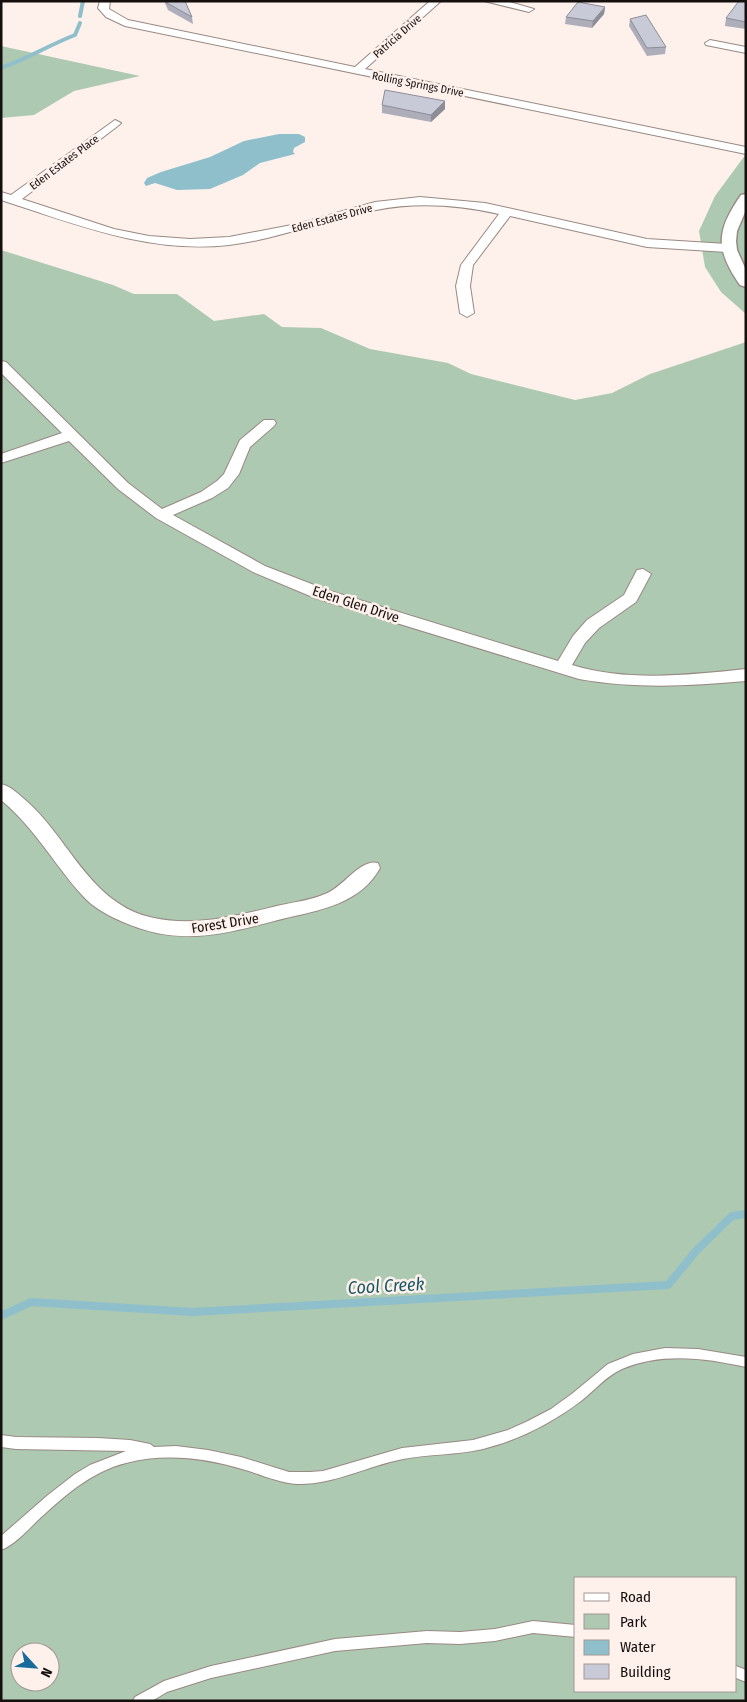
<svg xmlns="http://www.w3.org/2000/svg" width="747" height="1702" font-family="'Fira Sans Condensed',sans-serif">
<rect width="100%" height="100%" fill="#fef1ec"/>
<!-- green -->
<g fill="#adc9b2" fill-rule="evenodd">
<polygon points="1,46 140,76 74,91 34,115 1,118"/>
<polygon points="746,154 746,314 721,292 705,267 699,231 715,196"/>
<path d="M1,250L113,285L134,294H177L214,321L264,314L282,327L321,328L370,349L448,363L471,374L575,400L612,393L650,374L746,342V1701H1ZM576,1578H736V1691H576ZM20,1652H50V1682H20Z"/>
</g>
<!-- water -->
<polygon fill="#8fbfcb" points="279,134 299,134 305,137 305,142 294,148 293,152 295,154 260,163 243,175 210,189 177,190 155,183 146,186 144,183 147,178 161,172 210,157 244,141"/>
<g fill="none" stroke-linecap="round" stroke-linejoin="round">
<!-- stream-far1 -->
<g stroke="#8fbfcb" stroke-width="4">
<polyline points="80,16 83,1"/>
<path d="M1,68C27,59 49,45 75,35L80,23"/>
</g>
<!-- stream -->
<polyline stroke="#8fbfcb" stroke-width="8" points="1,1316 31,1302 193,1312 668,1285 696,1251 732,1216 746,1214"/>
<defs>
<g id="service">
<path d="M665,1348L698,1349L746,1357V1367C706,1358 661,1352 622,1369C606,1376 595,1390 581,1401C552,1423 519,1440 483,1449C457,1455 429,1454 403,1459C367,1466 334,1485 297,1484C278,1483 260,1474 242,1469C205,1458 164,1453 126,1463C90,1472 63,1497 36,1522C26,1532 14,1545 1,1550V1536L48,1495L75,1474L90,1465L126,1451L16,1449L1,1447V1435L16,1437L98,1438L130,1440L150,1444L154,1447L176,1446L208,1450L241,1457L289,1472H310L323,1471L402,1448L473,1440L508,1430L528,1421L551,1409L573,1393L608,1364L633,1354Z"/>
<polygon points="533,1621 576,1625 576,1637 533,1633 495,1641 460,1644 427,1643 335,1651 211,1678 167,1692 152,1701 133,1701 135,1697 164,1681 211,1666 335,1639 427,1631 460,1632 495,1629"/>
<polygon points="736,1666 746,1670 746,1682 736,1678"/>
</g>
<g id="minor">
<polygon points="100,1 110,1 109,9 128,20 355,67 430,1 441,1 365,69 746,147 746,154 125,26 106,17 98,8"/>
<polygon points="484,1 506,1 534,9 529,12"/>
<polygon points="710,40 746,47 746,53 706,45 705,43"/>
<path d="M115,120L121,123L119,125L22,199L114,229L149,236L190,239L229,237L297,224L375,202L420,197L485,203L647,239L727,244L733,248L727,252L647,247L510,216L473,265L470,286L474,313L467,317L460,313L456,286L461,265L499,214C459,205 416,202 376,210C326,219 279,239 229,245C149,254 75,224 1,200V192L11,195Z"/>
<path d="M1,361L6,362L128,483L162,509L201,492L217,481L224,474L240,440L264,420H274L276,423L274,426L250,447L239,474L228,488L212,498L173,515L265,566L327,590L558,661L573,636L587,620L624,595L637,570L643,569L651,574L636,602L599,628L585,643L572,665C627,682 689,675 746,669V681C689,686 635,689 579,679L315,598L253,572L156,518L118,489L69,441L1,463V454L62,433L1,373Z"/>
<path d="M1,784C10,786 16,792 23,798C69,836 89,905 154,918C197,927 239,915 281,905C295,902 312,900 325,894C343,888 360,858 378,863L380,868C361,903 321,910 286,918C227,933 182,948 123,922C109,916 92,907 82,895C53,863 35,828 1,800Z"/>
</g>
<path id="tertiary" d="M746,194V210L737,231L736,241L737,250L746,270V287L740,285C715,249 716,231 741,195Z"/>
</defs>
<!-- service casing -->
<use href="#service" stroke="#988983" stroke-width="2"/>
<!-- minor casing -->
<use href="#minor" stroke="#988983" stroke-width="2"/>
<!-- tertiary casing -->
<use href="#tertiary" stroke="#988983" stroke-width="3"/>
<!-- service -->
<use href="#service" fill="#fff" fill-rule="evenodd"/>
<!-- minor -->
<use href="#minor" fill="#fff" fill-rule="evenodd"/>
<!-- tertiary -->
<use href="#tertiary" fill="#fff" fill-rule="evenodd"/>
</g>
<!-- wall -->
<g fill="#adaeba">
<polygon points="164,1 185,1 192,17 193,24 168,10"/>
<polygon points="746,1 746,29 725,26 726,18"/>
<polygon points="605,7 604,14 592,28 565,24 566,17"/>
<polygon points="630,19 666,47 665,54 647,56 629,26"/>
<polygon points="382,105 445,109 431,122 382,113"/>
</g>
<!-- shaded-wall -->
<g fill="#8d8d97">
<polygon points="605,7 604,14 592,28 593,21"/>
<polygon points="445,101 445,109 431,122 431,115"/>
</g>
<!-- building -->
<g fill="#c9cad8" stroke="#8d8d97">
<polygon points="166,1 185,1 192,17 167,3"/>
<polygon points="739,1 746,1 746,22 726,18"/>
<polygon points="578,2 605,7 593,21 566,17"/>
<polygon points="646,15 666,47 647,48 630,19"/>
<polygon points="385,90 445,101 431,115 382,105"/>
</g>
<g text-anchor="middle" stroke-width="5" stroke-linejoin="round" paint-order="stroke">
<!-- far-street labels -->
<g font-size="11" fill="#150f0d" stroke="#fef1ec">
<text transform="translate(397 36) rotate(-41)" y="4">Patricia Drive</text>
<text transform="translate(418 84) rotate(11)" y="4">Rolling Springs Drive</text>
<text transform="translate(64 162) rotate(-37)" y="4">Eden Estates Place</text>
<text transform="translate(332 218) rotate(-15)" y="4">Eden Estates Drive</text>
</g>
<!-- street labels -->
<g font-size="14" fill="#150f0d" stroke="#fef1ec">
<text transform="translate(356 604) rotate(18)" y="5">Eden Glen Drive</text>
<text transform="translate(225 923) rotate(-9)" y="5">Forest Drive</text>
</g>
<!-- near-water labels -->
<g font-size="18" font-style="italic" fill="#175866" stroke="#fef1ec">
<text transform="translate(386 1286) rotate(-3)" y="6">Cool Creek</text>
</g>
</g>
<!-- border -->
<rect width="747" height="1702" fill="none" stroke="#150f0d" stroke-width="5"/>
<!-- legend -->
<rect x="574" y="1577" width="162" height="115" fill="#fef1ec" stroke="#a19793"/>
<rect x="584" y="1593" width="25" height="8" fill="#ffffff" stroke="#a19793"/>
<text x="620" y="1602" font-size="15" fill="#150f0d">Road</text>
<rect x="584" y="1614" width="25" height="15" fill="#adc9b2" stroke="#a19793"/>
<text x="620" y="1627" font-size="15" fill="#150f0d">Park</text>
<rect x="584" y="1640" width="25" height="15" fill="#8fbfcb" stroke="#a19793"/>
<text x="620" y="1652" font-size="15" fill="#150f0d">Water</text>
<rect x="584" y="1664" width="25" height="15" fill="#c9cad8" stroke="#a19793"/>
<text x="620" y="1677" font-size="15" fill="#150f0d">Building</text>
<!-- north arrow -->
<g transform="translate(35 1667) rotate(116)"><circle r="24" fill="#fef1ec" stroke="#a19793"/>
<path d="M0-4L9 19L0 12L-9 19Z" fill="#196b9c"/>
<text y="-8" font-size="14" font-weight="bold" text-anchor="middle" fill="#150f0d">N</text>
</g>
</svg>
